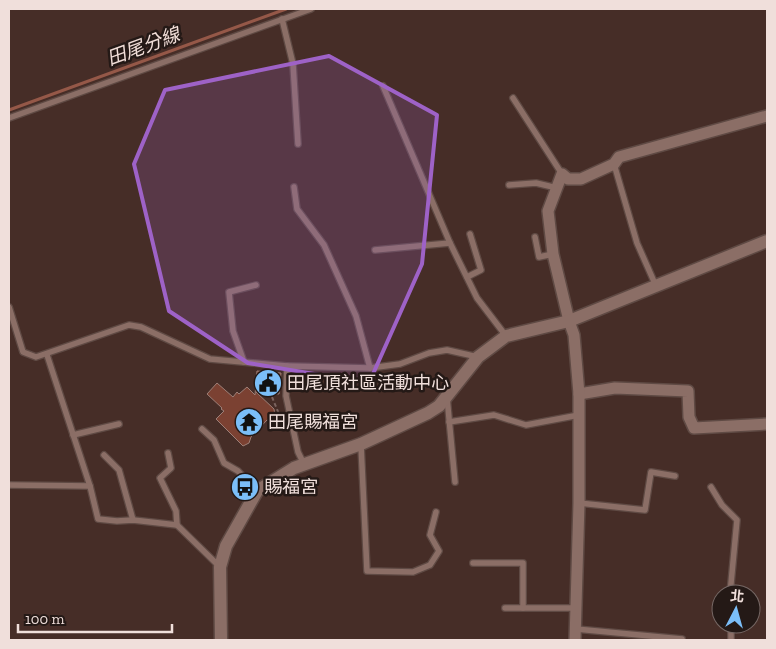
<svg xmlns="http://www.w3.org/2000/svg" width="776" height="649" font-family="'Zilla Slab','Noto Sans TC',serif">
<rect width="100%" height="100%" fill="#462d27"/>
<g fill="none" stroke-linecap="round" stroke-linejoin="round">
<!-- stream -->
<polyline stroke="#955848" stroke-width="3" points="9,110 286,9"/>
</g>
<!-- building -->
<polygon fill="#7b4132" stroke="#9d7f77" points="257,371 281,373 279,394 256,392 274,409 275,416 272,419 267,420 251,437 249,443 243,446 216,419 224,411 221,409 222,408 207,394 217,383 233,397 237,392 239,394 247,387 255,395"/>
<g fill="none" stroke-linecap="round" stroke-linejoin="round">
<defs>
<g id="lane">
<polyline points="282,19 293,64 298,144"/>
<polyline points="383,86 450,243 477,298 506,336"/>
<polyline points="513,98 562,174"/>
<polyline points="9,118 311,9"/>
<polyline points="614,164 637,243 656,286"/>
<polyline points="509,185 536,183 557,188"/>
<polyline points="294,187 297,209 324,245 356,316 370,368"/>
<polyline points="535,237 539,257 553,254"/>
<polyline points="375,250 450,243"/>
<polyline points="467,277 481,270 470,234"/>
<polyline points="9,307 23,352 36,357 129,325 141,327 210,359 287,366"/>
<polyline points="47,355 90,486"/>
<polyline points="244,362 233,331 229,292 256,285"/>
<polyline points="447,397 455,482"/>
<polyline points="449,422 494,415 526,425 579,415"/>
<polyline points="202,429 214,440 224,463 238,471 257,491"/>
<polyline points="73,435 119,424"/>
<polyline points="361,445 367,571 413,572 430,565 439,551 430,535 436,512"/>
<polyline points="168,453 171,468 160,478 176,511 177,525"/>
<polyline points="104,455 119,470 133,520"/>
<polyline points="304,464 298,452 286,396 287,366 370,368 400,364 429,353 447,350 478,357"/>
<polyline points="9,485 90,486 98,519 117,521 133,520 177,525 220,567"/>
<polyline points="711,487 722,505 737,520 730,594"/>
<polyline points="579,503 645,510 651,472 675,476"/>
<polyline points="473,563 523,563 523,608"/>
<polyline points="505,608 576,608"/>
<polyline points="731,624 731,640"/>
<polyline points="576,629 682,639"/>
</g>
<g id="street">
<polyline points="579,394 615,388 688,391 689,417 694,428 767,424"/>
<polyline points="575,640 579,503 579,394 574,335 569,321 553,254 548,211 562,174 568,179 581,179 614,164 619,157 767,116"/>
</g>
<polyline id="secondary" points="221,640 220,567 226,546 257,491 294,468 361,444 428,413 439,406 478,357 506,336 569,321 767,241"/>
</defs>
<!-- lane casing -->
<use href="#lane" stroke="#5f4a44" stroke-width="8"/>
<!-- street casing -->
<use href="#street" stroke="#5f4a44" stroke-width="14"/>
<!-- secondary casing -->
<use href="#secondary" stroke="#5f4a44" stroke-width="15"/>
<!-- path -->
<polyline stroke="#7b645f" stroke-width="2" stroke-dasharray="4 2.5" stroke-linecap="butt" points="272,397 279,414 273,420"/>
<!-- lane -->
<use href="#lane" stroke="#8b6e66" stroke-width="5.5"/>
<!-- street -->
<use href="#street" stroke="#8b6e66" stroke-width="11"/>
<!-- secondary -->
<use href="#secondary" stroke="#8b6e66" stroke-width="12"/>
</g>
<!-- marked area -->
<path fill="#9e62c7" fill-opacity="0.2" stroke="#9e62c7" stroke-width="4" stroke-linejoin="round" d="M329,56L437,115L422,264L369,383L248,363L169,311L134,164L165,90Z"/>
<!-- icons -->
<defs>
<symbol id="civic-disc" viewBox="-11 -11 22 22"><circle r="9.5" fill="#7bbef8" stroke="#241916"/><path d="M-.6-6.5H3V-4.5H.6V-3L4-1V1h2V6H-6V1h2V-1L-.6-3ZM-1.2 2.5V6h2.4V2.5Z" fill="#111"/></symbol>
<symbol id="temple-disc" viewBox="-11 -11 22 22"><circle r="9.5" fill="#7bbef8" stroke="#241916"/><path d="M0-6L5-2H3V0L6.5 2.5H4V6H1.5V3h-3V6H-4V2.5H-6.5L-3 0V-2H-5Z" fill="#111"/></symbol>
<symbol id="bus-disc" viewBox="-11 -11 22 22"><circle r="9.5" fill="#7bbef8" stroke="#241916"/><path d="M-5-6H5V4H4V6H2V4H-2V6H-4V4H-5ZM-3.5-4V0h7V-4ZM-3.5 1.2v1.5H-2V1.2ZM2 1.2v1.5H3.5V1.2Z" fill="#111"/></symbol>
</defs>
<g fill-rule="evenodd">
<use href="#civic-disc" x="252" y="367" width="32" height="32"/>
<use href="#temple-disc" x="233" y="406" width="32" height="32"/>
<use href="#bus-disc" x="229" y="471" width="32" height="32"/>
</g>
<g text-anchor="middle" stroke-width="5" stroke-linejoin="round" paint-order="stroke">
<!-- poi labels -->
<g font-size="18" fill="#f0dfdb" stroke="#241916" text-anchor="start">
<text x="287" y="389">田尾頂社區活動中心</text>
<text x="268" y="428">田尾賜福宮</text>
<text x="264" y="493">賜福宮</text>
</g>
<!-- water labels -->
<g font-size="19" font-style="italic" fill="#f1ded8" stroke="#241916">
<text transform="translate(143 46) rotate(-20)" y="7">田尾分線</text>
</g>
</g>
<!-- border -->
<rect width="776" height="649" fill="none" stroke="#f0dfdb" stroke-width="20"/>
<!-- north arrow -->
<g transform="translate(736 609) rotate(6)"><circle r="24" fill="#241916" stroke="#766865"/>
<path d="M0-4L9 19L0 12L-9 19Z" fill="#7bbef8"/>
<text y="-8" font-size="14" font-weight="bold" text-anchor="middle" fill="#f0dfdb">北</text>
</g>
<!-- scale -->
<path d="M18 624v8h154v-8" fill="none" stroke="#f0dfdb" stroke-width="2.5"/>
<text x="25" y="624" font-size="15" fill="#f0dfdb" stroke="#241916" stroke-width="4" paint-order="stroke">100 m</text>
</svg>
